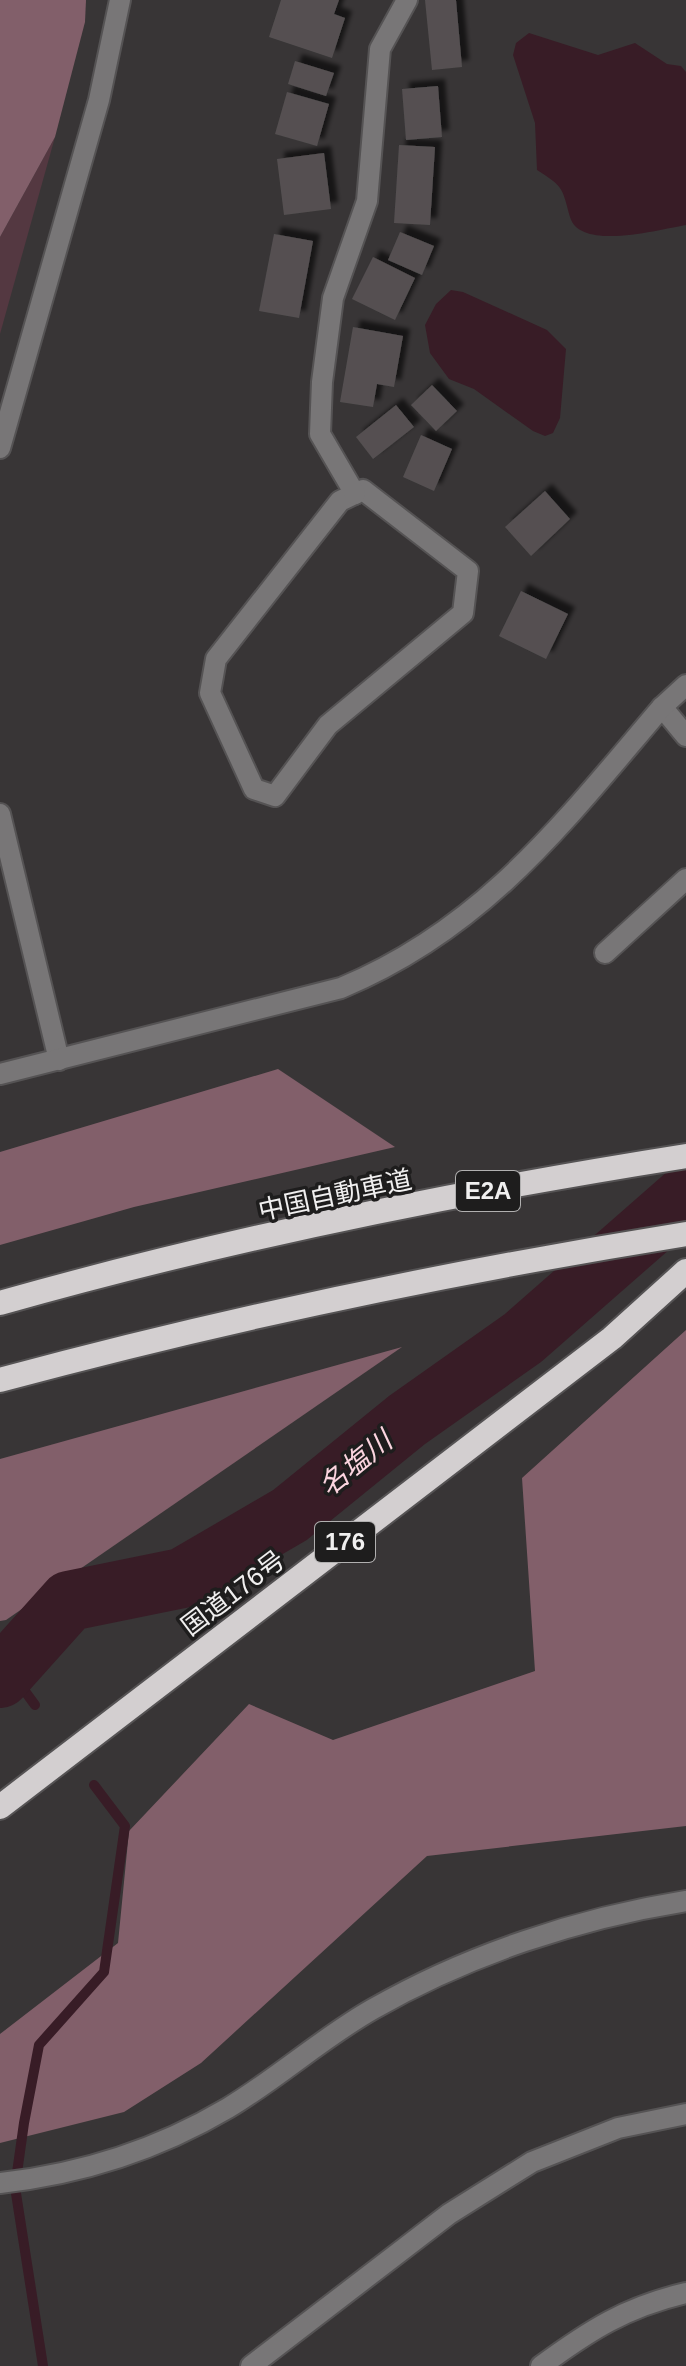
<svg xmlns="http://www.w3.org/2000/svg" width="686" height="2366" font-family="Helvetica,'Noto Sans JP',sans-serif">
<defs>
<filter id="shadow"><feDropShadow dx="7" dy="-7" stdDeviation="2" flood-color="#0009"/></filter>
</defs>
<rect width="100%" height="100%" fill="#383536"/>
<!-- green -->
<polygon fill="#543841" points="55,137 0,334 0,237"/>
<!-- forest -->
<g fill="#825f6a">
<polygon points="0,0 86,0 85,22 55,137 0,237"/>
<polygon points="278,1069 395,1147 134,1207 0,1245 0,1152"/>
<polygon points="686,1330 686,1826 427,1856 201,2063 124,2112 0,2143 0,2034 118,1943 129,1831 249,1704 333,1740 535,1671 522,1478"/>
<polygon points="402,1347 6,1620 0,1621 0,1459"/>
</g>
<!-- water -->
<g fill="#381c26">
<path d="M529,33L598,55L635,43L667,64L681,66L686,72V225C661,229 580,252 570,217C562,188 564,187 537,170L535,123L513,55L516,43Z"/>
<polygon points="451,290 463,292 547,330 566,349 560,418 553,433 545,436 533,431 474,389 449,379 430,353 425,325 436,304"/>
</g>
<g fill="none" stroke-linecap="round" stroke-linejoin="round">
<!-- stream -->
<g stroke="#381c26" stroke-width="10">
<polyline points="8,1668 35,1705"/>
<polyline points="43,2366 15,2187 24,2123 39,2045 104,1972 125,1826 94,1785"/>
</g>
<!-- river -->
<polyline stroke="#381c26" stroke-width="60" points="0,1678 69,1601 182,1578 290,1515 407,1420 523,1338 686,1195"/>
</g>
<!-- building -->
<g fill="#545051" filter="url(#shadow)">
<polygon points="281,0 339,0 334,14 345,18 332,58 269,37"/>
<polygon points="425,0 456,0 462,67 432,70"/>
<polygon points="295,61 334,73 326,96 288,84"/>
<polygon points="438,86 442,137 406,140 402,89"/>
<polygon points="287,92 329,104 317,146 275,134"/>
<polygon points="399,145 435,147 430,225 394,223"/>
<polygon points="324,153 331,209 284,215 277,159"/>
<polygon points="400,232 434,246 422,275 388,260"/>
<polygon points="274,234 313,241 299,318 259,311"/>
<polygon points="373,257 415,278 395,320 352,299"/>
<polygon points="353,327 403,336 394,387 377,384 373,407 340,402"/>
<polygon points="432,385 457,411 436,431 411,405"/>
<polygon points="396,405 414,427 373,459 356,437"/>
<polygon points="421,435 452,449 434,491 403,477"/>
<polygon points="545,491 570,519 531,556 505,527"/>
<polygon points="521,591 568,614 546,659 499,636"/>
</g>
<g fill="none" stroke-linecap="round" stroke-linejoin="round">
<defs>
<g id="minor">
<polyline points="0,448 99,100 120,0"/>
<polygon points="363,490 468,571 463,613 328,725 275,796 254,789 210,693 216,659 340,501"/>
<polyline points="355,494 320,434 322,382 333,298 367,201 380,49 407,0"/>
<polyline points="662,707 686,736"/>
<polyline points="0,814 59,1060"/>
<polyline points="605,953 686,879"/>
<path d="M0,1074L341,988C485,928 564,822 662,707L686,685"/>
<path d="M0,2183C82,2174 157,2150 228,2108C278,2078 322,2038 373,2009C467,1955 579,1918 686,1901"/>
<polyline points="251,2366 449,2214 532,2162 618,2128 686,2114"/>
<path d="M541,2366C590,2330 626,2307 686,2293"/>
</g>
<g id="highway">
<path d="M0,1303C222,1240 458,1192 686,1156"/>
<path d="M0,1380C225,1319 456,1271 686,1234"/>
<polyline points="0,1807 612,1338 686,1271"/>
</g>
</defs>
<!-- minor casing -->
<use href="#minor" stroke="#555354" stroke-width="24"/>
<!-- highway casing -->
<use href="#highway" stroke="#555354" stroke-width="28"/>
<!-- minor -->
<use href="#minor" stroke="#787677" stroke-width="20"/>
<!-- highway -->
<use href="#highway" stroke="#d3cfd0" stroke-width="24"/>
</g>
<g text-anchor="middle" stroke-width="7" stroke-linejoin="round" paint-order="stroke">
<!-- shield labels -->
<g fill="#1e1d1d" stroke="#b1b0b0" stroke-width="2">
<rect x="456" y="1171" width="64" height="40" rx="6"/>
<rect x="315" y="1522" width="60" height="40" rx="6"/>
</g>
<g font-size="24" font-weight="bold" fill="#f0efef">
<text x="488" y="1199">E2A</text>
<text x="345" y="1550">176</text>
</g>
<!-- street labels -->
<g font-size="26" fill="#f0efef" stroke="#1e1d1d">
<text transform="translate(335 1195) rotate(-12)" y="9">中国自動車道</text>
<text transform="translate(233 1593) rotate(-37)" y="9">国道176号</text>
</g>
<!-- water labels -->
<g font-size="28" font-style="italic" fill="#fbd4df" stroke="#1e1d1d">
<text transform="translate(355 1463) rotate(-39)" y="10">名塩川</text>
</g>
</g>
</svg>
